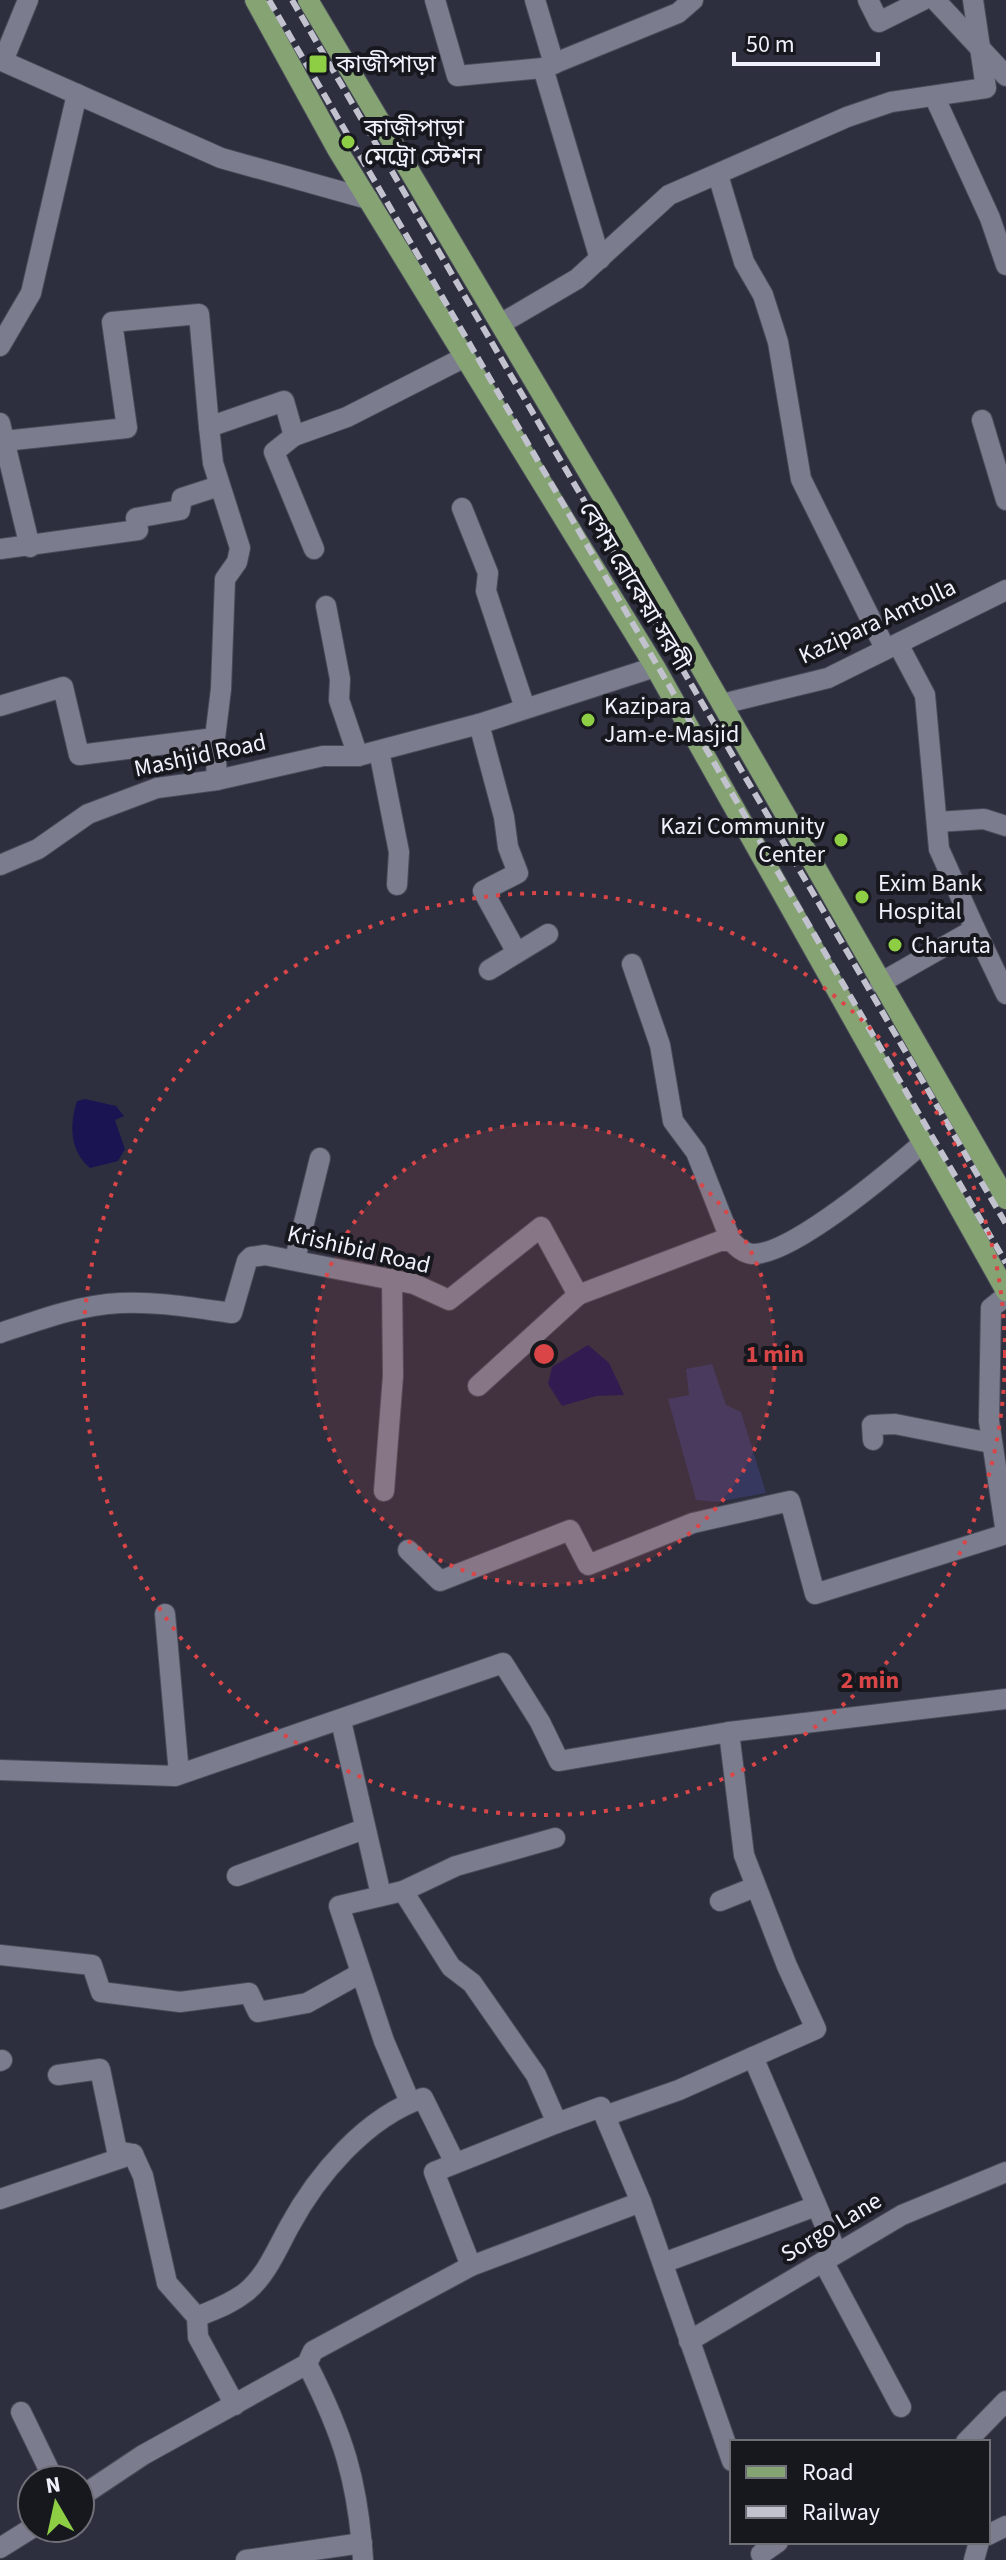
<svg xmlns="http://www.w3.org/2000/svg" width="1006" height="2560" font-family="'Source Sans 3','Noto Sans Bengali',sans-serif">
<rect width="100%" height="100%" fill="#2d2f3e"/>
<!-- green -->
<polygon fill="#363860" points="712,1364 726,1405 741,1412 766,1493 717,1502 696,1500 668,1399 689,1395 686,1369"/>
<!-- water -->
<g fill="#1a1552">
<path d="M85,1099L116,1106L124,1116L115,1120L125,1149L118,1161L90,1168C70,1151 69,1126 77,1101Z"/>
<polygon points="588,1345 609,1363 624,1395 596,1396 562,1406 548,1384 552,1367"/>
</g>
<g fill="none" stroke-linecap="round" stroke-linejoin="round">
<defs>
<g id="street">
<polyline points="435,0 457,76 543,68 678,13 693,0"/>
<polyline points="535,0 554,64"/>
<polyline points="868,0 879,22 923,0"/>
<polyline points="935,0 1006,76"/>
<polyline points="0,60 221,158 368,199"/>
<polyline points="3,61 28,0"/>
<polyline points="543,68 600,259"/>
<polyline points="935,98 990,218 1006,265"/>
<polyline points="718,175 744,262 763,295 778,342 801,479 885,648"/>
<polyline points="502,323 577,279 669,195 847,117 891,102 986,88 973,0"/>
<polyline points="0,346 31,293 77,94"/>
<polyline points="982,420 1006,500"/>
<polyline points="0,423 30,547"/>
<polyline points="209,427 213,463 240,548 237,562 225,579 221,689 215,738 217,780"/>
<polyline points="294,436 274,452 314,549"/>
<polyline points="4,441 127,428 112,322 199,314 209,427 284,401 294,436 347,417 465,357"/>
<polyline points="462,508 488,573 486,591 525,708"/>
<polyline points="0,549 138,530 136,518 180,510 182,498 219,486"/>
<polyline points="326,606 340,679 339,700 358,756"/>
<polyline points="898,644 925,695 939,849 975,929"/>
<polyline points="722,704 828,678 1006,590"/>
<polyline points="0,706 63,687 79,755 215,738"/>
<polyline points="479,724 504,817 508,847 518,873 483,891 516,951"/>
<polyline points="379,751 399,852 397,885"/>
<polyline points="937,822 984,819 1006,826"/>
<polyline points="0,865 38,849 88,814 157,788 217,780 323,756 358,756 479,724 655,667"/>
<polyline points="632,964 660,1045 673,1121 696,1152 731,1241"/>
<polyline points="489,970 548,934"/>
<polyline points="880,983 975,929 1006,994"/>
<polyline points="295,1259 320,1158"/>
<polyline points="1006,1296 991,1308 989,1421 1006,1533"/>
<path d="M0,1333C39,1320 79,1305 120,1303C157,1301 195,1308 232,1313L247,1261L251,1257L265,1255L414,1284L449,1300L541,1227L578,1295L720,1241H731C737,1247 743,1253 752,1254C791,1256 892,1170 923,1143"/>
<polyline points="478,1386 578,1295"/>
<polyline points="873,1440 872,1425 895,1424 991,1443"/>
<polyline points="384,1491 393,1376 392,1279"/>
<polyline points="408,1550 440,1581 570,1530 588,1565 693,1523 790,1501 815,1594 1006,1534"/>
<polyline points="165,1614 179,1774"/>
<polyline points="341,1721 381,1895"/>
<polyline points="0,1770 175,1776 503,1663 540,1722 559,1761 729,1732 1006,1699"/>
<polyline points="237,1876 364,1829"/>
<polyline points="403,1891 451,1967 472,1983 536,2075 557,2123 601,2107 641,2202 732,2461"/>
<polyline points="720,1901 755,1887"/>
<polyline points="0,1955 92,1965 101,1992 180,2002 249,1993 258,2012 307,2003 361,1973"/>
<polyline points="753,2057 836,2251"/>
<polyline points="0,2061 2,2060"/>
<polyline points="58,2075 100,2069 117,2151 133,2154 143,2176 167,2283 197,2317 198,2337 235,2405"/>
<polyline points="410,2102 384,2041 339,1906 403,1891 456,1866 555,1838"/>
<polyline points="605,2116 679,2090 816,2029 787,1966 744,1855 729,1732"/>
<polyline points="0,2199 133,2154"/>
<polyline points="663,2263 816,2206"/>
<polyline points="824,2263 901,2407"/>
<polyline points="471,2266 434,2172 557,2123"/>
<path d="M197,2317C213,2310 231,2304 246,2292C266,2276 277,2249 289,2227C317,2175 366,2117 423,2098L455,2163"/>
<polyline points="689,2341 902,2215 1006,2172"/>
<path d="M307,2364C343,2434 358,2481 363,2560"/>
<polyline points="21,2412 54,2480"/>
<polyline points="966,2442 1006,2401"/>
<polyline points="80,2497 143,2455 307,2364 313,2351 471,2266 641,2202"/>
<polyline points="988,2535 1006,2526"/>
<polyline points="0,2548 32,2528"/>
<polyline points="761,2554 778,2542"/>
<polyline points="246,2560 362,2543"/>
<polyline points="974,2560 979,2542"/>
</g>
<g id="primary">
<polyline points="255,0 337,149 655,667 1006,1291"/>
<polyline points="308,0 607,504 1006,1199"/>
</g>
</defs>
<!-- street casing -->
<use href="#street" stroke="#4a4b59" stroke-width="22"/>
<!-- primary casing -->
<use href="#primary" stroke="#4a4b59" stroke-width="22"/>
<!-- street -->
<use href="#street" stroke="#7b7d8f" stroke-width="20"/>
<!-- primary -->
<use href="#primary" stroke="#86a373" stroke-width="20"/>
<!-- rail -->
<g stroke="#c1c2ce" stroke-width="6" stroke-dasharray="12 6" stroke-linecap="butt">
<polyline points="269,0 1006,1263"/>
<polyline points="292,0 1006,1224"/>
</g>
</g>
<!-- distance rings -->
<circle cx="544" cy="1354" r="231" fill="#da4648" fill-opacity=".12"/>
<g fill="none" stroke="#da4648" stroke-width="4" stroke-dasharray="4 8">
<circle cx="544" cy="1354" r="231"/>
<circle cx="544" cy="1354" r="461"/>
</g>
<!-- markers -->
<g fill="#8dce44" stroke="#17181e" stroke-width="3">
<rect x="308" y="54" width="20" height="20" rx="4"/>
<circle cx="348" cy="142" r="8"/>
<circle cx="588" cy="720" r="8"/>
<circle cx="841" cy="840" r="8"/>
<circle cx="862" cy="897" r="8"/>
<circle cx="895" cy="945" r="8"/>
</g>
<g text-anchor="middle" stroke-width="8" stroke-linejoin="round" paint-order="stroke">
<!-- poi labels -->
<g font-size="24" fill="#f0f1fc" stroke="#17181e" text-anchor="start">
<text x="336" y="72">কাজীপাড়া</text>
<text x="364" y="136">কাজীপাড়া<tspan x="364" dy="28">মেট্রো স্টেশন</tspan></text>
<text x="604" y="714">Kazipara<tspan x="604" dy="28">Jam-e-Masjid</tspan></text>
<text x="825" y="834" text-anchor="end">Kazi Community<tspan x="825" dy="28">Center</tspan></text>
<text x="878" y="891">Exim Bank<tspan x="878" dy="28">Hospital</tspan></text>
<text x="911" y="953">Charuta</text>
</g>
<!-- street labels -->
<g font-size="24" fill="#f0f1fc" stroke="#17181e">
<text transform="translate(635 586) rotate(59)" y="8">বেগম রোকেয়া সরণী</text>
<text transform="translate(877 621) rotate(-25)" y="8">Kazipara Amtolla</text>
<text transform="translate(200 755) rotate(-12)" y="8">Mashjid Road</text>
<text transform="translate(359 1249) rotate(13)" y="8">Krishibid Road</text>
<text transform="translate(831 2227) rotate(-31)" y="8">Sorgo Lane</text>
</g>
</g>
<circle cx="544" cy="1354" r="12" fill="#da4648" stroke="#17181e" stroke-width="4"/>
<g font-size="24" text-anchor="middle" font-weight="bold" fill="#da4648" stroke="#17181e" stroke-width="8" stroke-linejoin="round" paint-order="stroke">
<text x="775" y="1362">1 min</text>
<text x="870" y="1688">2 min</text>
</g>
<!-- legend -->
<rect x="730" y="2440" width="260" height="104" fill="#17181e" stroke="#6e6f77" stroke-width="2"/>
<rect x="746" y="2466" width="40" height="12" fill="#86a373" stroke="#6e6f77" stroke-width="2"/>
<text x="802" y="2480" font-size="24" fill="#f0f1fc">Road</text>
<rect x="746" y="2506" width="40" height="12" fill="#c1c2ce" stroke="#6e6f77" stroke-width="2"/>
<text x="802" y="2520" font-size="24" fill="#f0f1fc">Railway</text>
<!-- north arrow -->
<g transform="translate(56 2504) rotate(351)"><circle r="38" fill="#17181e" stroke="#6e6f77" stroke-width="2"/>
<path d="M0-6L14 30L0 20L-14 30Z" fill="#8dce44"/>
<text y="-12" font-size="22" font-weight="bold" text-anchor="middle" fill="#f0f1fc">N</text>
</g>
<!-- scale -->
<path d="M734 52v12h144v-12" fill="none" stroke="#f0f1fc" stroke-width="4"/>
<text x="746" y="52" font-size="24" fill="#f0f1fc" stroke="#17181e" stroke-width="6" paint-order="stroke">50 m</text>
</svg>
